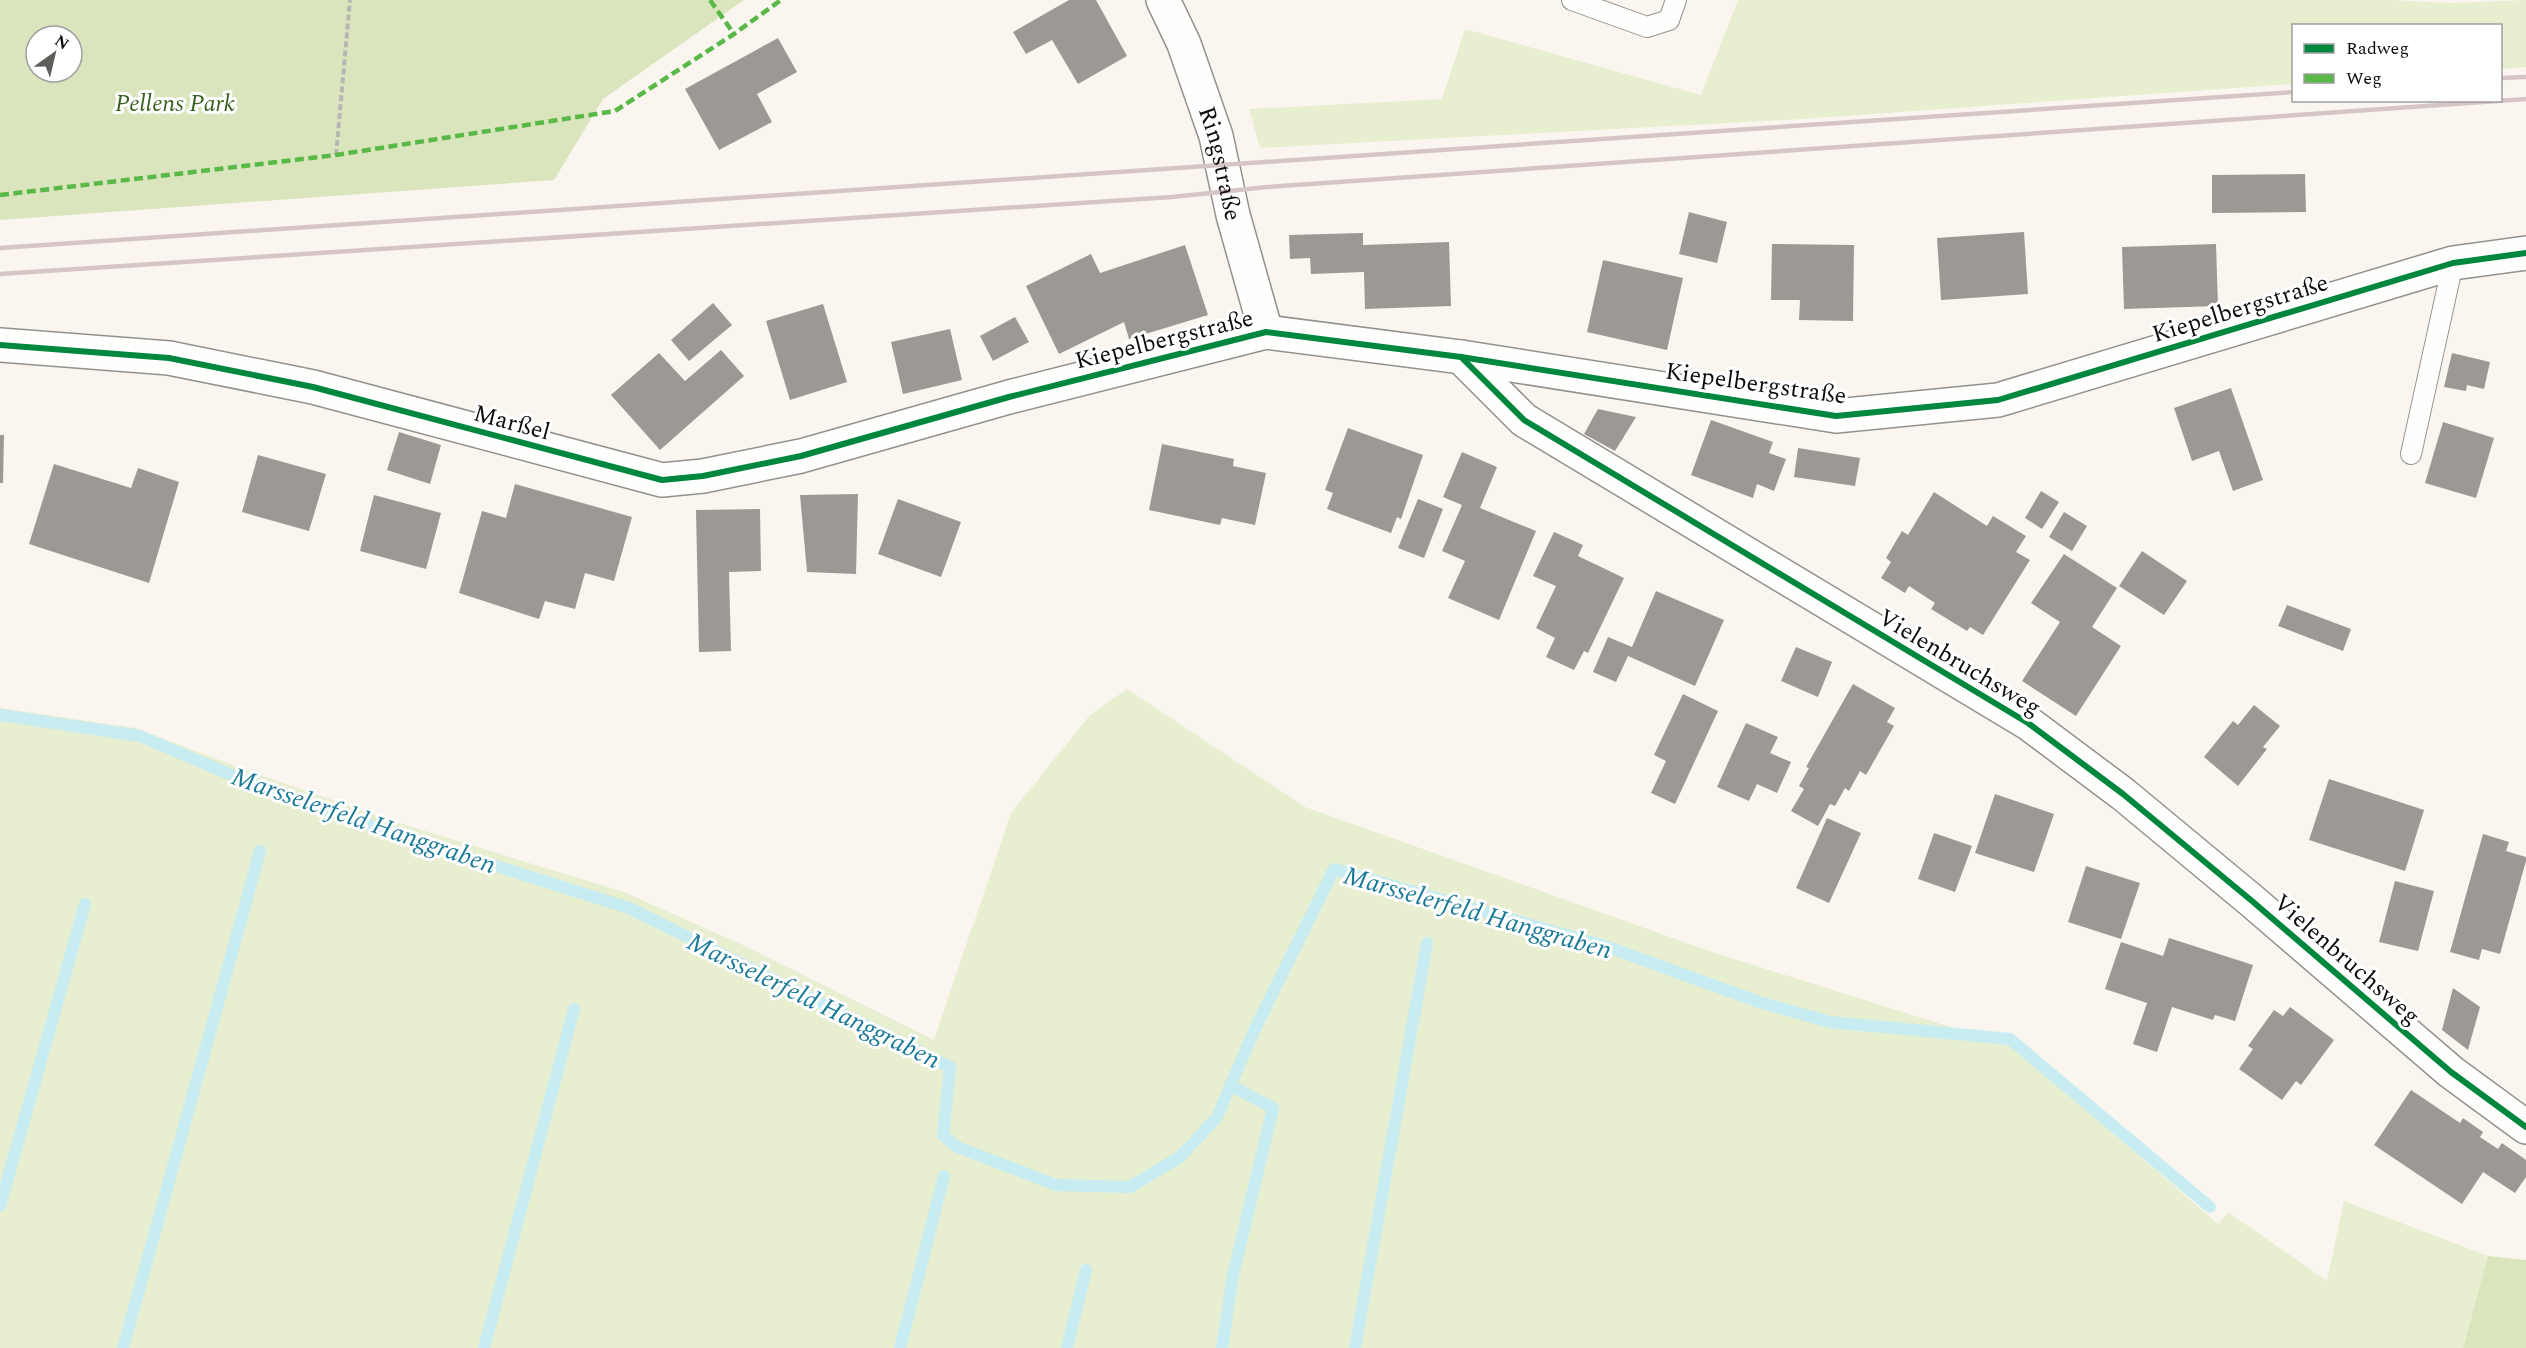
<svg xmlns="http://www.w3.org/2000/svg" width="2526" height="1348" font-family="Spectral,serif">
<rect width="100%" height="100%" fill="#faf6ef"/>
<!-- green -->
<g fill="#e8eed0">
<polygon points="1738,0 2390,0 2450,3 2526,0 2526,67 2501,69 2500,26 2294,26 2293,84 1802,119 1260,148 1249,109 1442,99 1465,29 1701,95"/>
<polygon points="1127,689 1305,807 1712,952 2014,1047 2218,1224 2228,1212 2327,1281 2344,1201 2488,1256 2463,1348 0,1348 0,708 135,728 246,770 396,822 624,892 743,945 934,1040 1011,813 1089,716"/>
</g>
<!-- forest -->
<g fill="#dae5be" fill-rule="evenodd">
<path d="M0,0H744L603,99L554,180L0,220ZM36,36H72V72H36Z"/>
<polygon points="2488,1256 2526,1260 2526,1348 2463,1348"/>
</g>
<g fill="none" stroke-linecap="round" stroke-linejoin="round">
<!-- stream -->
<g stroke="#c7ecf2" stroke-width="12">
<polyline points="0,715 140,736 243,780 407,838 629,908 950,1067 943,1135 957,1147 1056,1185 1130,1187 1180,1157 1217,1117 1254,1031 1334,869 1605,946 1759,1002 1830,1022 2010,1039 2210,1207"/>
<polyline points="0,1206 85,904"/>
<polyline points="123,1348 260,851"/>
<polyline points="484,1348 574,1009"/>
<polyline points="900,1348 944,1176"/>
<polyline points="1067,1348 1086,1270"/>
<polyline points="1222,1348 1233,1275 1273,1108 1230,1085"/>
<polyline points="1355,1348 1427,943"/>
</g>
</g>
<!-- building -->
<g fill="#9c9995">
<polygon points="1069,0 1096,0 1127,56 1078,84 1052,40 1026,54 1013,32"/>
<polygon points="778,38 797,72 757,94 772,122 719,150 685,89"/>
<polygon points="2305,174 2306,212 2212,213 2212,175"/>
<polygon points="1689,212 1727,222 1717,263 1679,254"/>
<polygon points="2024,232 2028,294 1941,300 1937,238"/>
<polygon points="1363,233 1363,245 1449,242 1451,306 1365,309 1364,272 1311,274 1310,258 1290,259 1289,235"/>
<polygon points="1772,244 1854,245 1853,321 1799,320 1800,300 1771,300"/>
<polygon points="2216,244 2218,306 2124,309 2122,247"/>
<polygon points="1185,245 1208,315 1129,339 1124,322 1059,354 1026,286 1091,254 1100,273"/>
<polygon points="1603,260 1683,278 1667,350 1587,332"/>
<polygon points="713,303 732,325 689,361 671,340"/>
<polygon points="823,304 847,382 790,400 766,321"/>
<polygon points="1015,317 1029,342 993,361 980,336"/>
<polygon points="950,329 962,380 903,394 891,342"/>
<polygon points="721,350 744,376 660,450 611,395 659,353 685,381"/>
<polygon points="2452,353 2490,362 2484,389 2467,385 2466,391 2444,387"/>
<polygon points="2231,388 2263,480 2233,491 2219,451 2192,461 2174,408"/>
<polygon points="1598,409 1636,417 1615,451 1584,434"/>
<polygon points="1711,420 1773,442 1769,453 1786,459 1774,491 1757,484 1753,498 1691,475"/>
<polygon points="2443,422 2494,438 2476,498 2425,483"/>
<polygon points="1348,428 1423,455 1401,519 1397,517 1391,533 1327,509 1333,493 1325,490"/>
<polygon points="399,432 441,445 430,484 387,470"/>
<polygon points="0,435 4,435 3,483 0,483"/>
<polygon points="1162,444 1234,459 1233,466 1266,473 1255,525 1222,518 1220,525 1149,510"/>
<polygon points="1798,448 1860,458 1855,486 1794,477"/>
<polygon points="1462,452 1497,467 1480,508 1536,531 1499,620 1448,598 1465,561 1442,551 1462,505 1443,497"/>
<polygon points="258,455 326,474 309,531 242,512"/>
<polygon points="54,464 131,488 138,468 179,482 149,583 29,544"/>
<polygon points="515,484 632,517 614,581 585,573 575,609 545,601 539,619 459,593 482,511 506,518"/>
<polygon points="2041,491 2059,502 2042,529 2025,518"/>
<polygon points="1934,492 1987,526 1993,516 2026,536 2016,552 2030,560 1983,635 1970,627 1967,631 1931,609 1935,603 1909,586 1905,593 1881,578 1891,562 1886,558 1902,531 1908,535"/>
<polygon points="858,494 856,574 807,572 800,495"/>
<polygon points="374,495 441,513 426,569 360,551"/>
<polygon points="898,499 961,522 941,577 878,554"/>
<polygon points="1418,499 1443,509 1424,558 1398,548"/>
<polygon points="760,509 761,571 729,572 731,651 699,652 696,510"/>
<polygon points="2064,512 2087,526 2072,551 2049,537"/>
<polygon points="1554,532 1583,545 1578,556 1624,578 1588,653 1584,651 1574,670 1546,657 1555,638 1536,628 1556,586 1533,576"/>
<polygon points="2142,551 2187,581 2164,615 2119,586"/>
<polygon points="2064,554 2117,588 2092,627 2121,646 2076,716 2022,681 2060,622 2031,603"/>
<polygon points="1656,591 1724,620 1695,686 1628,656 1616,682 1593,672 1608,637 1632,647"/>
<polygon points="2287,605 2351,629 2343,651 2278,626"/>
<polygon points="1796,647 1832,662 1818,697 1781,681"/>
<polygon points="1853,684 1895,708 1887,722 1894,726 1866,775 1860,771 1849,791 1845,788 1835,806 1830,804 1818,826 1791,811 1804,789 1799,786 1809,768 1806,767"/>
<polygon points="1683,694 1718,711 1675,804 1651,793 1666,761 1654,755"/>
<polygon points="2254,705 2280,726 2263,747 2267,749 2238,786 2204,757 2233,721 2238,725"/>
<polygon points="1746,723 1778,737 1770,753 1791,762 1777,793 1757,784 1749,801 1717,787"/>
<polygon points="2329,779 2424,810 2405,871 2309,840"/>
<polygon points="1995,794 2054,814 2034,872 1975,853"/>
<polygon points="1827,818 1861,833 1829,903 1796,888"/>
<polygon points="1934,833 1972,846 1955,892 1918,879"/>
<polygon points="2483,834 2509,842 2506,851 2526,857 2526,861 2500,954 2482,949 2479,960 2450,952"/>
<polygon points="2086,866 2140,883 2121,939 2068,922"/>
<polygon points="2395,881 2434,891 2418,951 2379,942"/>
<polygon points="2169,938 2253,965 2235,1021 2215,1015 2213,1020 2172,1007 2157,1052 2133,1044 2147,1003 2105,989 2121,942 2163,956"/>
<polygon points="2453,988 2480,1007 2468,1050 2442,1030"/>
<polygon points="2290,1007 2334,1040 2301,1085 2296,1081 2282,1100 2239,1069 2253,1049 2248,1046 2274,1010 2283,1016"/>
<polygon points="2411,1090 2460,1123 2463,1118 2483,1132 2480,1137 2498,1149 2502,1143 2526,1160 2526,1177 2515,1193 2483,1172 2462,1204 2374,1145"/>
</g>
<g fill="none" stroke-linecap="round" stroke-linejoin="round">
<defs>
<g id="lane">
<polyline points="1572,0 1647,27 1669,20 1676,0"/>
<polyline points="2411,454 2453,263"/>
</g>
<g id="street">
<path id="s1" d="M1163,0L1184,44L1216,136L1233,215L1266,332"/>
<polyline points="0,345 169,358 313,387 662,480 703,476 801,456 1009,397 1266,332 1461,357 1836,416 1998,400 2453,263 2526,253"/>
<polyline points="1461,357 1524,420 2028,723 2123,794 2252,901 2451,1072 2526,1127"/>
</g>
</defs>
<!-- lane casing -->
<use href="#lane" stroke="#93918e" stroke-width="22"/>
<!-- street casing -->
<use href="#street" stroke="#93918e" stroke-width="36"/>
<!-- path -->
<polyline stroke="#b7b6b5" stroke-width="4" stroke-dasharray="6 3" stroke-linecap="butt" points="336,155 350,0"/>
<!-- lane -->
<use href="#lane" stroke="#fefefd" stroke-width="20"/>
<!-- street -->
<use href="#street" stroke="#fefefd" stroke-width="33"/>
<!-- rail -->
<g stroke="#d5c5c7" stroke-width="4.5">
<polyline points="2500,78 2526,77"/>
<polyline points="0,248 2294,92"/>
<polyline points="0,274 1172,197 1267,187 2526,99"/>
</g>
<!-- quiet -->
<g stroke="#58b947" stroke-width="4.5" stroke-dasharray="9 4.5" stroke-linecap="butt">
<polyline points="710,0 734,34"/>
<polyline points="0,195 336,155 615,111 734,34 781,0"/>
</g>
<defs>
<g id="cycleway">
<polyline points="0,345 169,358 313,387 662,480 703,476 801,456 1009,397 1266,332 1461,357 1836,416 1998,400 2453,263 2526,253"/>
<polyline points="1461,357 1524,420 2028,723 2123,794 2252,901 2451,1072 2526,1127"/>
</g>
</defs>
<!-- cycleway casing -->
<use href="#cycleway" stroke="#fff" stroke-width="10"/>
<!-- cycleway -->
<use href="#cycleway" stroke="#00873e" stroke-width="6"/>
</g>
<g text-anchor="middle" stroke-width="6" stroke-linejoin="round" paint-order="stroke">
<!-- park labels -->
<g font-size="24" font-style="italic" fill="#39601f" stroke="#fff">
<text x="175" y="111">Pellens Park</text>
</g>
<!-- street labels -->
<g font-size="24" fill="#0c0c0c" stroke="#fff">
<text dy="8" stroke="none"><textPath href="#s1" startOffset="174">Ringstraße</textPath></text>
<text transform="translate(2240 308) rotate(-17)" y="8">Kiepelbergstraße</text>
<text transform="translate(1164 339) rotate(-14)" y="8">Kiepelbergstraße</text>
<text transform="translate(1756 383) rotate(8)" y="8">Kiepelbergstraße</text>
<text transform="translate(512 422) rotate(15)" y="8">Marßel</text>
<text transform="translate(1960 662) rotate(31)" y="8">Vielenbruchsweg</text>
<text transform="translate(2347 959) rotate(41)" y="8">Vielenbruchsweg</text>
</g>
<!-- water labels -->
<g font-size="26" font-style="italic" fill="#1a7a98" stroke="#fff">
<text transform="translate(364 820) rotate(19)" y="9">Marsselerfeld Hanggraben</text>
<text transform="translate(1478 912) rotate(16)" y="9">Marsselerfeld Hanggraben</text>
<text transform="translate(814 1000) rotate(26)" y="9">Marsselerfeld Hanggraben</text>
</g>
</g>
<!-- legend -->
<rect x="2292" y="24" width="210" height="78" fill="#ffffff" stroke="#9e9e9e" stroke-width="1.5"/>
<rect x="2304" y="44" width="30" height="9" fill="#00873e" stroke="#9e9e9e" stroke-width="1.5"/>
<text x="2346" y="54" font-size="18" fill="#0c0c0c">Radweg</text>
<rect x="2304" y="74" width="30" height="9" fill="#58b947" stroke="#9e9e9e" stroke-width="1.5"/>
<text x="2346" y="84" font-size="18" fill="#0c0c0c">Weg</text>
<!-- north arrow -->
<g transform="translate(54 54) rotate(34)"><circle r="28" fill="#ffffff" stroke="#9e9e9e" stroke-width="1.5"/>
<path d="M0-4.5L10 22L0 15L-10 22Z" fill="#5f5e5b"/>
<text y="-9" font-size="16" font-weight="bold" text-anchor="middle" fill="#0c0c0c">N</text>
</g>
</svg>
